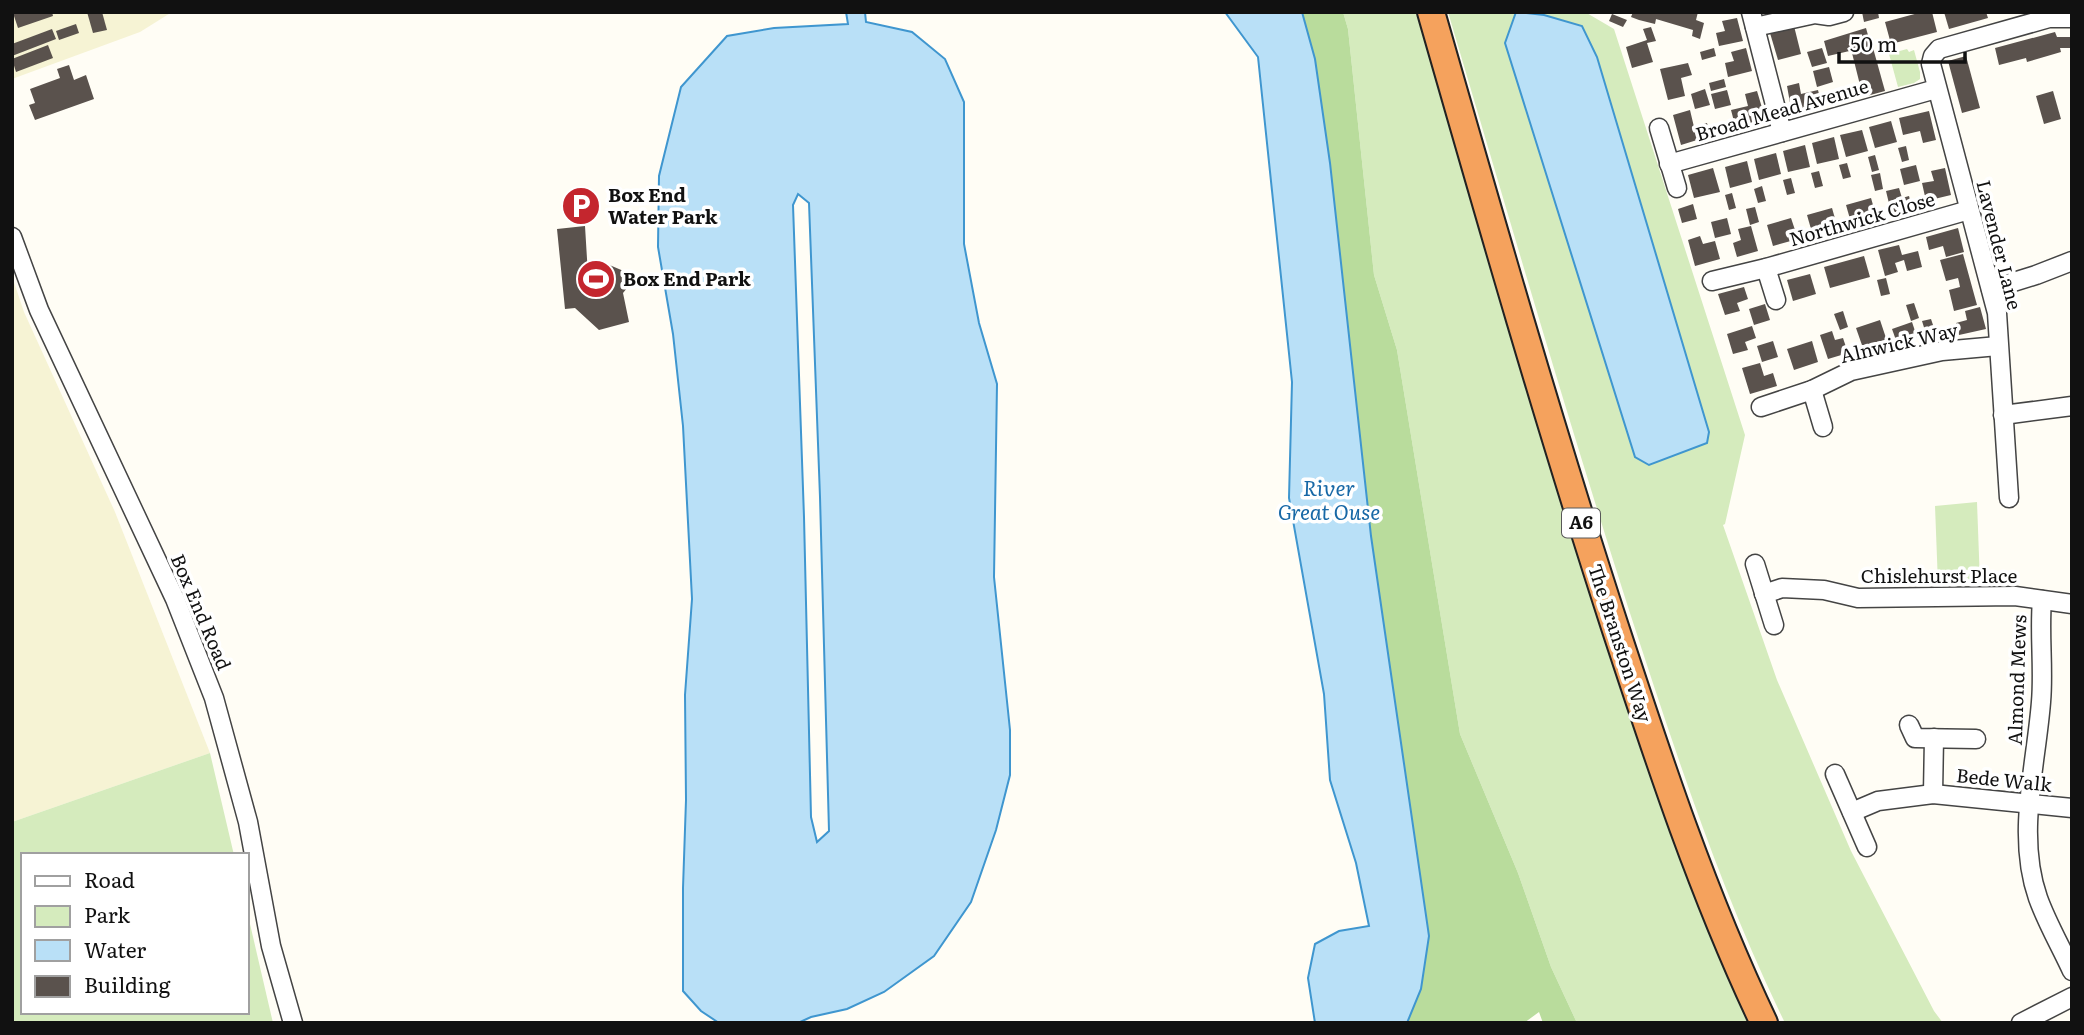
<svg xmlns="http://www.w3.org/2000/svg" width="2084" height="1035" font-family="Literata,serif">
<rect width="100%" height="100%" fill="#fffdf5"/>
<!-- farmland -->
<g fill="#f6f3d4">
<polygon points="12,12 172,12 140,32 12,79"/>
<polygon points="12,276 24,312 115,512 210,753 12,822"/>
</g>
<!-- green -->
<g fill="#d5ebbd">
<polygon points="1343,12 1420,12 1756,1023 1577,1023 1551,967 1518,873 1460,734 1397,350 1374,275 1348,29"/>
<path d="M1448,12H1585L1614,29L1745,435L1725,524L1723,525L1777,680L1851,851L1934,1011L1943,1023H1785C1720,890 1674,748 1628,607C1565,410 1507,211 1448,12Z"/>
<polygon points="1907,49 1909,52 1914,50 1920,72 1920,79 1914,83 1898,87 1889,54"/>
<polygon points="1977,502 1980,583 1938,584 1935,506"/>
<polygon points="210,753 234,855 23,855 23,1012 247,1012 247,911 273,1023 12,1023 12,822"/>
</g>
<!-- forest -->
<polygon fill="#b9dc9c" points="1302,12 1343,12 1348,29 1374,275 1397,350 1460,734 1518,873 1551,967 1577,1023 1543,1023 1539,1012 1524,1023 1407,1023 1421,989 1429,936 1371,536 1330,163 1315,59"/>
<!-- water -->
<g fill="#b9e0f7" stroke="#3f96cf" stroke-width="2" fill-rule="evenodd">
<path d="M846,12H865L866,22L912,32L945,59L964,102V244L979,323L997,384L994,577L1010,730V775L996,830L971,902L934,956L884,992L847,1009L811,1017L798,1023H719L701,1011L683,991V888L686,800L685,695L692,599L683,426L673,334L658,247L659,176L681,87L727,36L774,28L848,24ZM798,194L809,203L820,497L829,831L817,842L811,817L804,517L793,205Z"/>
<polygon points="1225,12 1302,12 1315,59 1330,163 1371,536 1429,936 1421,989 1407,1023 1315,1023 1308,978 1315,944 1339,931 1369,926 1356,863 1330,780 1324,694 1289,498 1292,382 1258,57"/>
<polygon points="1516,12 1544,15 1582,26 1597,57 1709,432 1707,443 1649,465 1635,457 1505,43"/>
</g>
<!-- building -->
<g fill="#5a524d">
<polygon points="15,12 52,12 53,16 18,28 13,13"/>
<polygon points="87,12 102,12 107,30 93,33"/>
<polygon points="1633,12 1698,12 1696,20 1704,23 1700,39 1692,36 1693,30 1656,19 1655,24 1639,20 1631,17"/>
<polygon points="1862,12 1878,12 1879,18 1864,22"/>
<polygon points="1922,12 1932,12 1937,32 1891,44 1885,22"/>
<polygon points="1944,12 1986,12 1988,18 1949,29"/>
<polygon points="1612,14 1627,20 1623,27 1609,21"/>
<polygon points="1737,18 1743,41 1719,46 1716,33 1725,31 1722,21"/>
<polygon points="76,24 79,33 59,40 56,31"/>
<polygon points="1794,26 1801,54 1778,60 1770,33"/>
<polygon points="1651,27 1656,41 1647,43 1653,62 1632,68 1626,47 1647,40 1643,29"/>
<polygon points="1866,28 1871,46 1828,56 1824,41"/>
<polygon points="52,29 56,39 12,56 12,44"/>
<polygon points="2055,32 2057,37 2072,37 2072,48 2060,48 2061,52 2027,62 2026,58 1999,65 1995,48"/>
<polygon points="48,45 53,58 16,72 12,59"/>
<polygon points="1714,48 1716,56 1702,60 1700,52"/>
<polygon points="1746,48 1752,71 1728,77 1725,63 1734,61 1731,52"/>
<polygon points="1822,48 1827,63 1812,67 1807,52"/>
<polygon points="1873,48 1885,91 1863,97 1852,53"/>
<polygon points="1966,56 1980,108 1962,113 1948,61"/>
<polygon points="1688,63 1692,75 1681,78 1685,96 1668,100 1660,69"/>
<polygon points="69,65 74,80 86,75 94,99 35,120 29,105 35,103 30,89 60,78 57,69"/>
<polygon points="1829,67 1833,82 1817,87 1813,71"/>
<polygon points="1724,79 1726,87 1711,91 1709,83"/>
<polygon points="1799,83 1801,94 1818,90 1822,107 1792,114 1787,86"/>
<polygon points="1705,89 1710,105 1695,109 1691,94"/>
<polygon points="1727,90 1731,105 1715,109 1711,94"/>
<polygon points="1757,91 1766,121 1736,129 1731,110 1748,106 1745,94"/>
<polygon points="2053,91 2061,119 2044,124 2036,96"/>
<polygon points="1690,110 1694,127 1707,123 1710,136 1681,145 1673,115"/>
<polygon points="1929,111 1936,140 1923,143 1920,131 1903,135 1899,118"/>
<polygon points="1891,121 1897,142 1875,148 1869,127"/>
<polygon points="1862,130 1868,151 1846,157 1840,135"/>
<polygon points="1834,137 1839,159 1817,164 1812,143"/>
<polygon points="1805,145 1810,167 1788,172 1783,151"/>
<polygon points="1906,146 1909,160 1902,162 1898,148"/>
<polygon points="1776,153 1781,174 1759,180 1754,159"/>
<polygon points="1875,155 1879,170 1872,172 1868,157"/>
<polygon points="1747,161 1752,182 1730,188 1725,167"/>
<polygon points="1847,163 1851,177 1843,179 1839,165"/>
<polygon points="1916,165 1920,181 1904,185 1900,169"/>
<polygon points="1713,168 1720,192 1694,198 1688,175"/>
<polygon points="1945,168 1951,195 1926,201 1922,183 1934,181 1931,171"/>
<polygon points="1819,171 1823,186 1815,188 1811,173"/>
<polygon points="1880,173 1883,189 1875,191 1871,175"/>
<polygon points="1791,178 1795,193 1787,195 1783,180"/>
<polygon points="1762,186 1766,201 1758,203 1754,189"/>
<polygon points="1899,188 1902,198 1909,196 1913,211 1892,216 1886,191"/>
<polygon points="1732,193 1736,208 1729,210 1725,195"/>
<polygon points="1871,198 1877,219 1852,226 1846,205"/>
<polygon points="1693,204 1697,219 1682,223 1678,209"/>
<polygon points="1755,207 1759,222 1750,225 1746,209"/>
<polygon points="1832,208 1838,229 1813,236 1807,215"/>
<polygon points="1727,218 1731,234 1715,238 1711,222"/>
<polygon points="1791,218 1798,239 1773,246 1767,225"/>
<polygon points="585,226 588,275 600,261 626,272 632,282 623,293 629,322 599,330 575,308 565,309 557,229"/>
<polygon points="1751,226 1758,251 1737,257 1733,243 1741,240 1738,229"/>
<polygon points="1958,228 1964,252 1946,257 1943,246 1929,250 1926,237"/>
<polygon points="1700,236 1703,244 1715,241 1720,259 1695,266 1688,240"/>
<polygon points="1899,245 1902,255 1918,251 1922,267 1907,271 1904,260 1895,263 1898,272 1885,276 1878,250"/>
<polygon points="1963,254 1977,305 1954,311 1949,290 1960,287 1959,282 1958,278 1946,281 1940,260"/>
<polygon points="1864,256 1870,277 1830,288 1824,267"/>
<polygon points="1810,274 1816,294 1793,301 1787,280"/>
<polygon points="1886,278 1890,294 1881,296 1877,280"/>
<polygon points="1744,287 1748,299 1737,303 1740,311 1725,315 1718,294"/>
<polygon points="1914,303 1919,318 1911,321 1906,305"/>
<polygon points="1765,304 1770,320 1754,325 1749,309"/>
<polygon points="1980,307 1986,329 1959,335 1956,323 1967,320 1965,311"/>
<polygon points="1843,311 1848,327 1840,330 1834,314"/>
<polygon points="1931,319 1936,334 1927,337 1922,321"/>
<polygon points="1880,320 1887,341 1863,348 1856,328"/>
<polygon points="1912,322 1917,337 1897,343 1892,329"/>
<polygon points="1752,326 1756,338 1745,342 1748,350 1733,354 1727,334"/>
<polygon points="1832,331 1835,340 1843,338 1848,353 1828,359 1820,335"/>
<polygon points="1773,341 1778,357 1762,362 1757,346"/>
<polygon points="1812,341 1818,362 1794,370 1787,349"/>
<polygon points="1760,363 1764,376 1773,373 1777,386 1750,394 1742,368"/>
</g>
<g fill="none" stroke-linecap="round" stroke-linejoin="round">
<defs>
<g id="minor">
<polyline points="1751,12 1782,132"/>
<polyline points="1755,27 1815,14 1829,16 1844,12"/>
<polyline points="1659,128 1677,188"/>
<polyline points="1669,164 1936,89"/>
<polyline points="12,237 39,310 175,599 214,698 248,822 271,946 293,1023"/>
<polyline points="1766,268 1776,300"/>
<polyline points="1712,281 1766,268 1969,210"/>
<polyline points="1991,289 2036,275 2072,261"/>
<polyline points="1812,390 1823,427"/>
<polyline points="1761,407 1812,390 1851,371 1942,351 1998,346"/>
<polyline points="2003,415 2072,406"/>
<polyline points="2009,498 1997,313 1931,64 1933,56 1939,49 2049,18 2072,18"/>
<polyline points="1755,564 1774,625"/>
<polyline points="1764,594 1782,588 1824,590 1858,598 2015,596 2072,604"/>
<path d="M2042,600C2039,634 2044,668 2041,702C2036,766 2016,836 2038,898C2047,923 2061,947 2072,971"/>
<polyline points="1909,725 1915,738 1976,739"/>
<polyline points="1835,774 1867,847"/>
<polyline points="1933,794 1934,738"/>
<polyline points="1852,812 1878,801 1933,794 2072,808"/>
<polyline points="2021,1023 2072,997"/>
</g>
<path id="highway" d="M1431,12C1490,218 1549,424 1615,627C1659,761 1703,895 1764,1023"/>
</defs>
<!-- minor casing -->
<use href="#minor" stroke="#444" stroke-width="21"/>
<!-- highway casing -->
<use href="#highway" stroke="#222" stroke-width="30"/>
<!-- minor -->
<use href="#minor" stroke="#fff" stroke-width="18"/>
<!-- highway -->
<use href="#highway" stroke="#f5a25d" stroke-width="26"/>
</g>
<!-- icons -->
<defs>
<symbol id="parking-disc" viewBox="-11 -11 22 22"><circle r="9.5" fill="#c4262e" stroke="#fff"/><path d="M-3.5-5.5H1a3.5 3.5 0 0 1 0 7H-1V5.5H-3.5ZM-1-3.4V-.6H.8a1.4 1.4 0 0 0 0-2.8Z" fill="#fff"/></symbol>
<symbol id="stadium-disc" viewBox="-11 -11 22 22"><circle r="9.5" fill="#c4262e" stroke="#fff"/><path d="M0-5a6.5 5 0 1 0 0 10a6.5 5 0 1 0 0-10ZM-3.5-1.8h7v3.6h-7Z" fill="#fff"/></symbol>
</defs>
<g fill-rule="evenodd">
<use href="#parking-disc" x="559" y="184" width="44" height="44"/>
<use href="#stadium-disc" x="574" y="257" width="44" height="44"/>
</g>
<g text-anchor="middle" stroke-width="7" stroke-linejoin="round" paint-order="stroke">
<!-- shield labels -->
<rect fill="#fff" stroke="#585858" stroke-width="2" x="1562" y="508.5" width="38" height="29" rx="5"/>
<g font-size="18" font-weight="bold" fill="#111">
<text x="1581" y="529">A6</text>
</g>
<!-- street labels -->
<g font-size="19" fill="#111" stroke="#fff">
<text transform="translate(1782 110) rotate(-16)" y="7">Broad Mead Avenue</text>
<text transform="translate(1862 219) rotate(-16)" y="7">Northwick Close</text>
<text transform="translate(1999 245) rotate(76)" y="7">Lavender Lane</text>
<text transform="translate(1899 343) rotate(-13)" y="7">Alnwick Way</text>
<text x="1939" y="583">Chislehurst Place</text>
<text transform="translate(201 612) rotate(67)" y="7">Box End Road</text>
<text transform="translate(1620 643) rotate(72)" y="7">The Branston Way</text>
<text transform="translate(2017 680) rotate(-88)" y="7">Almond Mews</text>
<text transform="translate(2004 780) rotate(6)" y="7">Bede Walk</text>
</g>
<!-- poi labels -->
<g font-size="19" font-weight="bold" fill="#111" stroke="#fff" text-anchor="start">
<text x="608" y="202">Box End<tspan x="608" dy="22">Water Park</tspan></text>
<text x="623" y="286">Box End Park</text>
</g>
<!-- water labels -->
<g font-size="21" font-style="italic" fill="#1768a6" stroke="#fff">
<text x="1329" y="496">River<tspan x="1329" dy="24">Great Ouse</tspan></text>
</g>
</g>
<!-- border -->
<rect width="2084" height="1035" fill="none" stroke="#111111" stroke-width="28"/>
<!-- legend -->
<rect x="21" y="853" width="228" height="161" fill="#ffffff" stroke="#a0a0a0" stroke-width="2"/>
<rect x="35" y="876" width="35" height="10" fill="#ffffff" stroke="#a0a0a0" stroke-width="2"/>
<text x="84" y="888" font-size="21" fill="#111111">Road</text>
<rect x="35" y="906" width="35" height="21" fill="#d5ebbd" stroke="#a0a0a0" stroke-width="2"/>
<text x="84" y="923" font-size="21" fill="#111111">Park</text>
<rect x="35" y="940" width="35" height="21" fill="#b9e0f7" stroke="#a0a0a0" stroke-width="2"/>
<text x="84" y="958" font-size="21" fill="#111111">Water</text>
<rect x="35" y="976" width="35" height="21" fill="#5a524d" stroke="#a0a0a0" stroke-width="2"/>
<text x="84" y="993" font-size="21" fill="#111111">Building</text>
<!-- scale -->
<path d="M1839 52v10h126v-10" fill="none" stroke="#111111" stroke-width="3.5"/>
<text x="1850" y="52" font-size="21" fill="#111111" stroke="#ffffff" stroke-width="5" paint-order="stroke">50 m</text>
</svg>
